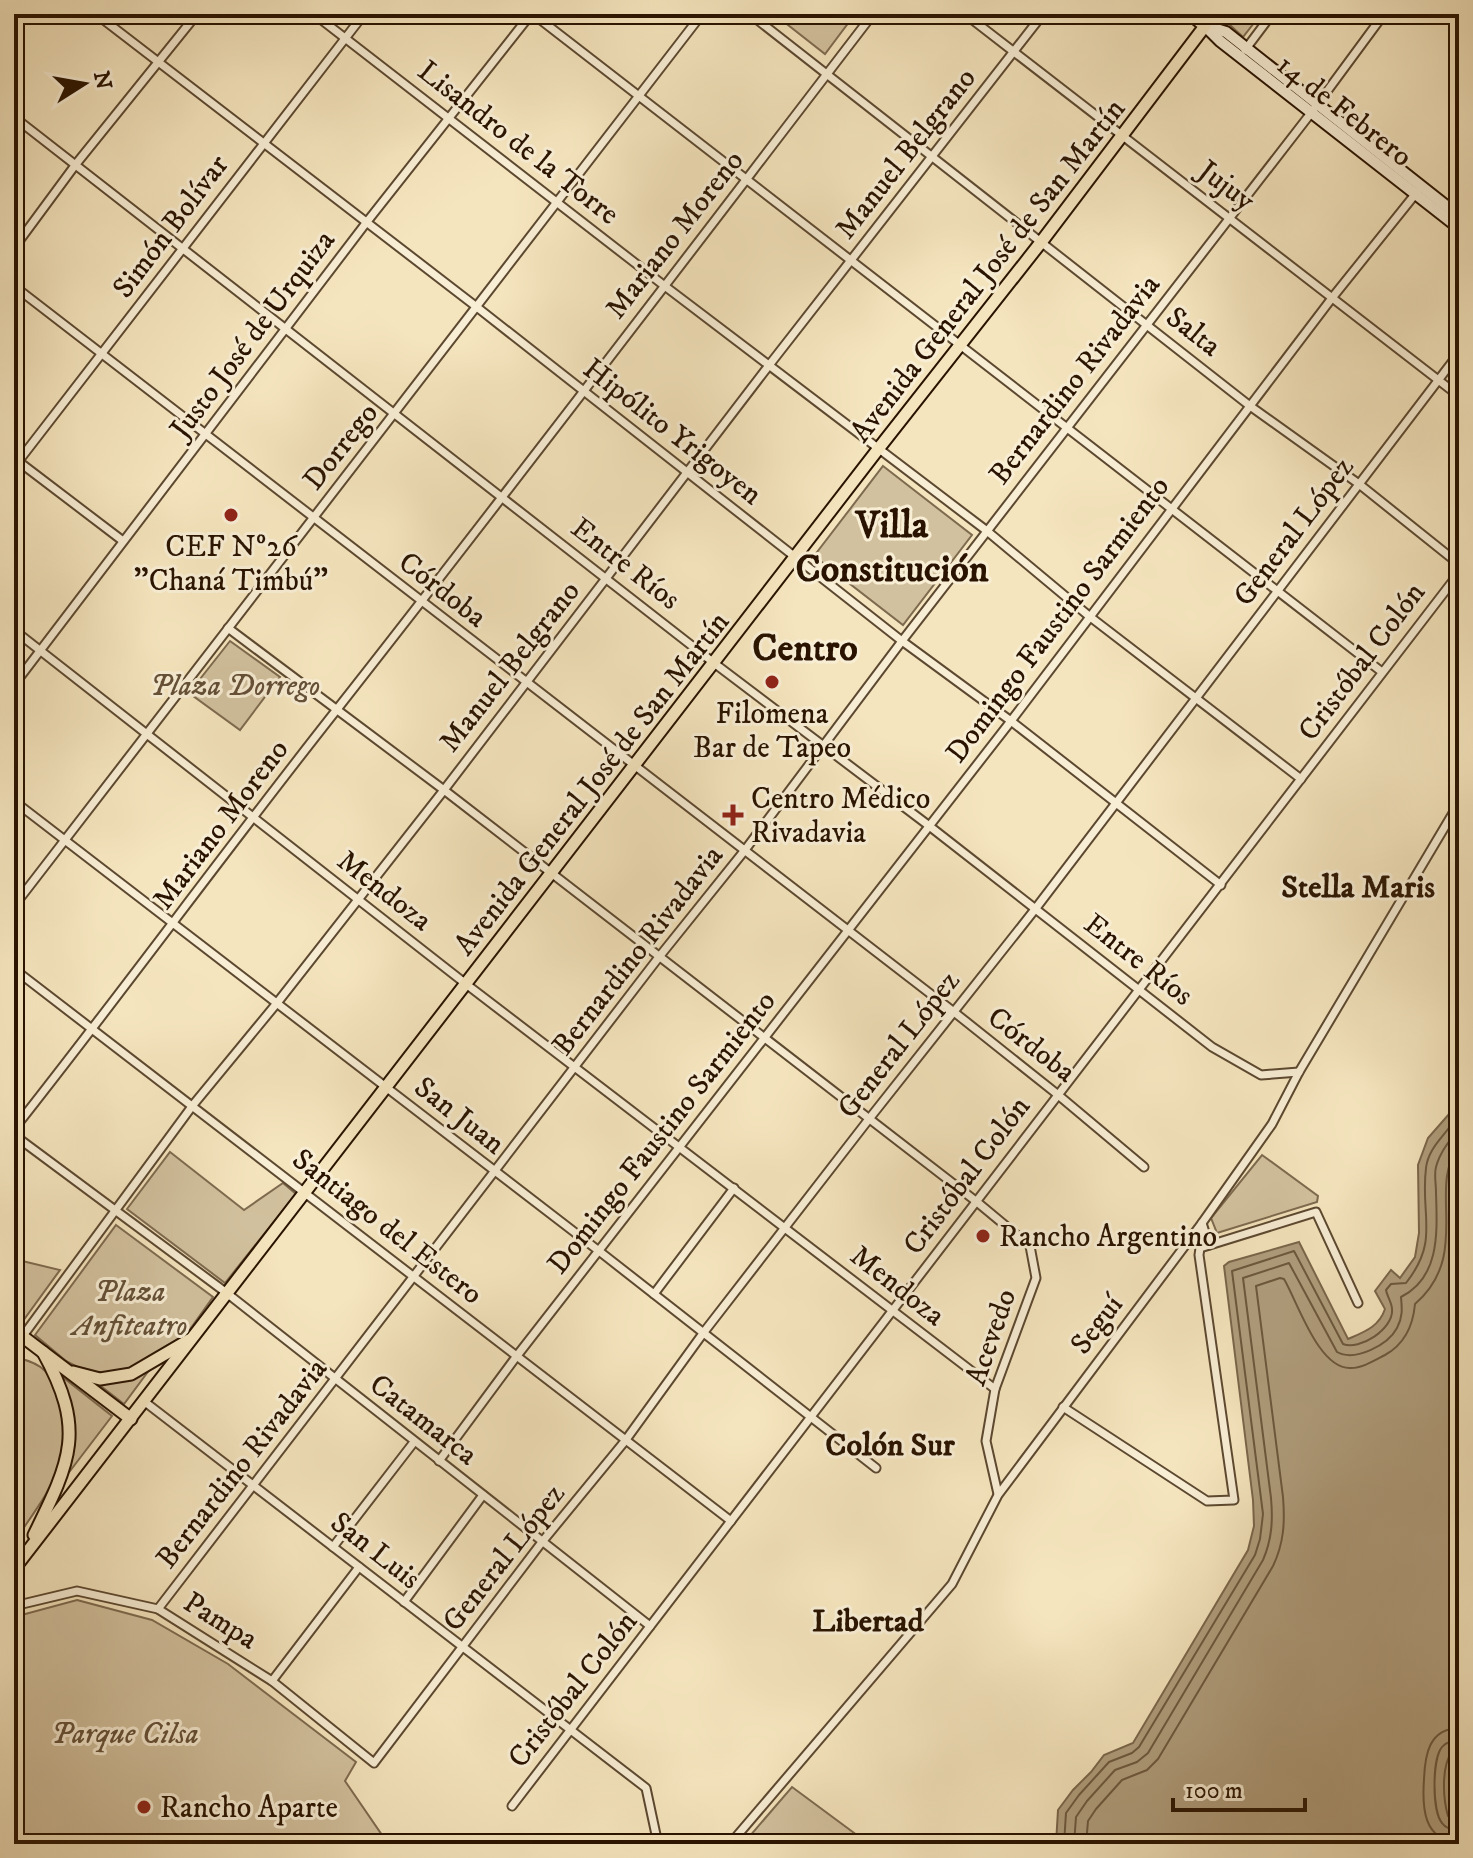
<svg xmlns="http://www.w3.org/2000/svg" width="1473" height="1858" font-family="'IM FELL DW Pica',serif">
<rect width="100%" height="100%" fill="#f5e5be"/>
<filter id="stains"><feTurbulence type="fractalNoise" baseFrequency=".0025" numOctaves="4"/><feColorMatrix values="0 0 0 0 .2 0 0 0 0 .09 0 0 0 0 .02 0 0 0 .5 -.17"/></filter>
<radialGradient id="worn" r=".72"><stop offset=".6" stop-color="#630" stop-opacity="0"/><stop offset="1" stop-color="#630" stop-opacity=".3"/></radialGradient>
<!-- green -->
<g fill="#d2c19e" stroke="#7e6a4f" stroke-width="2">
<polygon points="774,14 855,14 825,54"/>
<polygon points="1218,14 1261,14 1243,37"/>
<polygon points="883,466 972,535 903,625 814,556"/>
<polygon points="230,641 280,677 240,730 189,693"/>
<polygon points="170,1152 244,1210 283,1183 296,1194 225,1283 127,1209"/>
<polygon points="1262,1155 1318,1196 1317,1202 1217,1233 1211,1218"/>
<polygon points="116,1225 213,1297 178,1346 156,1361 100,1379 66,1361 35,1335"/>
<polygon points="14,1259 60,1270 20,1325 14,1320"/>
<path d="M18,1358C44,1364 51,1373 58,1399C76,1463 48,1491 14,1542V1363Z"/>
<polygon points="150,1369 124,1404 93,1380 133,1376"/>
<path d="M60,1375L112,1416L67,1475C77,1439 75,1410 60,1375Z"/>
<polygon points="77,1600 152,1620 228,1664 356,1762 345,1781 384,1838 385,1844 14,1844 14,1617"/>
<polygon points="792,1787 869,1844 743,1844"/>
</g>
<!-- water -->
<path fill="#b09e7d" stroke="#7a664b" stroke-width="2" d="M1459,1077V1742C1453,1759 1451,1781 1453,1799C1454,1816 1459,1826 1459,1844H1056L1058,1810L1073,1790L1091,1772L1104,1755L1133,1743L1248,1550L1254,1526L1253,1500L1224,1266L1229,1262L1299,1242L1348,1339C1364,1332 1379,1327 1385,1309L1375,1291L1391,1270L1400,1278L1415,1257L1419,1233L1418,1165L1428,1138L1450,1113Z"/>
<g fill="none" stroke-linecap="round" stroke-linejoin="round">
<!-- shore -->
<g stroke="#6c583e" stroke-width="2">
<path d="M1459,1728C1429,1729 1425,1754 1424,1779C1422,1807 1423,1841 1459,1842"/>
<path d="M1459,1740C1452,1741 1446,1742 1442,1747C1432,1759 1432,1811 1442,1823C1446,1829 1452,1830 1459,1830"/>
<path d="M1459,1750L1452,1752C1441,1766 1443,1799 1448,1816L1459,1820"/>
<path d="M1064,1844L1066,1813L1079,1795L1109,1762L1132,1753L1139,1747L1255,1555L1260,1539L1263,1514L1232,1271L1294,1251L1343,1344C1359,1351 1394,1329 1392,1309C1392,1303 1387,1296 1386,1290L1391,1284L1406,1283C1440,1240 1420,1216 1426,1168C1429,1142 1455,1130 1459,1108"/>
<path d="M1074,1844L1076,1817L1087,1801L1115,1770L1137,1762L1148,1753L1263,1560C1272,1539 1273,1520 1271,1498L1243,1278L1289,1263L1337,1352C1355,1362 1388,1345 1397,1328C1403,1317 1402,1308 1401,1297C1441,1277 1437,1230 1436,1192C1436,1184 1434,1174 1436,1167C1440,1152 1449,1141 1459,1130"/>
<path d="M1086,1844L1088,1821L1096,1809L1122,1780L1147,1770L1158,1759L1273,1566C1284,1543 1285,1522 1283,1497L1256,1286L1280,1278L1284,1279C1298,1303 1319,1370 1351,1368C1363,1368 1375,1360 1385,1355C1405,1344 1413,1326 1415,1304C1473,1254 1426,1186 1459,1148"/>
</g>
<defs>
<g id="minor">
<polyline points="96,14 478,308 902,641 1011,721 1221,885"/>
<polyline points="314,14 666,287 987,531 1089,616 1301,779"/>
<polyline points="533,14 1382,672"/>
<polyline points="750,14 1250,406 1359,484 1459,564"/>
<polyline points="965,14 1459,396"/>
<polyline points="1245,50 1272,14"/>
<polyline points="14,117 714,663 928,825 1212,1047 1261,1075 1299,1072"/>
<polyline points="14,248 76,164 197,14"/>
<polyline points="14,286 954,1012 1057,1094 1144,1167"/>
<polyline points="14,458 123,541"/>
<polyline points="14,467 364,14"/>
<polyline points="228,628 444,790 977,1202 1030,1246 1036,1278 995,1389 986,1441 998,1494"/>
<polyline points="14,630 466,984 995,1389"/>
<polyline points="14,685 366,223 531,14"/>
<polyline points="14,801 599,1251 876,1468"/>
<polyline points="14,906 702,14"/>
<polyline points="14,969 731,1521"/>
<path d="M14,1129C124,990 228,847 338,708C518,479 695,246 873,14"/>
<polyline points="14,1135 228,1294 650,1626"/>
<polyline points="1202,1223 1209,1245"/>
<polyline points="654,1294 734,1188"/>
<polyline points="14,1348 193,1105 277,1003 444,790 770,364 1043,14"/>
<polyline points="145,1402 646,1788 658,1844"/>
<polyline points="1063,1407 1207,1501 1234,1500 1199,1255 1200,1248 1316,1212 1358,1303"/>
<polyline points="439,1461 516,1357 1011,721 1332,298 1417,192"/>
<polyline points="333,1547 414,1442"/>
<polyline points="404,1602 483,1495"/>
<polyline points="14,1606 77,1591 158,1609 272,1681 374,1763 542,1542 625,1441 704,1332 869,1119 1036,908 1459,353"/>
<polyline points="158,1609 659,957 745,850 902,641 1311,113 1384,14"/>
<polyline points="272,1681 359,1567"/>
<polyline points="512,1806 1459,573"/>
<polyline points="730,1844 952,1584 998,1495 1202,1223 1272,1124 1299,1072 1459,803"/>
</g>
<g id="secondary">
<polyline points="1205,26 1220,41 1459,228"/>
<polyline points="1207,26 1226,32 1459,216"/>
<polyline points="14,27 24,14"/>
</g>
<g id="primary">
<polyline points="14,1330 131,1419"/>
<polyline points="73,1372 100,1379 131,1374 189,1340"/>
<path d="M34,1535C71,1460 86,1430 43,1352"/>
<polyline points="14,1569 879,448 1042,241 1205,26 1190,14"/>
</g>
</defs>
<!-- minor casing -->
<use href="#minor" stroke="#5c4830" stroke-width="11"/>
<!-- secondary casing -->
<use href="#secondary" stroke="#291300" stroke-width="14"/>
<!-- primary casing -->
<use href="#primary" stroke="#291300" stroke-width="15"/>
<!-- minor -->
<use href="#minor" stroke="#f8eed5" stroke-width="7"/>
<!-- secondary -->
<use href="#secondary" stroke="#f8eed5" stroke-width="10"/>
<!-- primary -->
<use href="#primary" stroke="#f5e5be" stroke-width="11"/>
</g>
<!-- markers -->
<g fill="#8f2418" stroke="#f8eed5" stroke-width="3">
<circle cx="231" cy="515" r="8"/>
<circle cx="772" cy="682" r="8"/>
<path d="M729 803h8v8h8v8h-8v8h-8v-8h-8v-8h8z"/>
<circle cx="983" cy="1236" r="8"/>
<circle cx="144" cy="1807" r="8"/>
</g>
<g text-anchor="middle" stroke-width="6" stroke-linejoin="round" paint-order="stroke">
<!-- street labels -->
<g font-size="30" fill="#291300" stroke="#f8eed5">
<text transform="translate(1345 110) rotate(38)" y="10">14 de Febrero</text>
<text transform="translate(519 142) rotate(38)" y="10">Lisandro de la Torre</text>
<text transform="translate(905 153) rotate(-52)" y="10">Manuel Belgrano</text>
<text transform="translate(1227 185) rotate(37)" y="10">Jujuy</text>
<text transform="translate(170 226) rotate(-53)" y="10">Simón Bolívar</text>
<text transform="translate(674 234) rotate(-52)" y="10">Mariano Moreno</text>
<text transform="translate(987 270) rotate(-52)" y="10">Avenida General José de San Martín</text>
<text transform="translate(1194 331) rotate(38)" y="10">Salta</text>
<text transform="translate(252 334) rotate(-53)" y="10">Justo José de Urquiza</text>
<text transform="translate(1074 379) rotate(-52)" y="10">Bernardino Rivadavia</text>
<text transform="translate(673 431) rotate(38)" y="10">Hipólito Yrigoyen</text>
<text transform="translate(340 446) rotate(-52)" y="10">Dorrego</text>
<text transform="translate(1293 531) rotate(-53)" y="10">General López</text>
<text transform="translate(626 563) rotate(38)" y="10">Entre Ríos</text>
<text transform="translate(443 589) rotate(38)" y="10">Córdoba</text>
<text transform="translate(1057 619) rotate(-53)" y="10">Domingo Faustino Sarmiento</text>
<text transform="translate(1361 661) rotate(-53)" y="10">Cristóbal Colón</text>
<text transform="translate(509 666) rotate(-52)" y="10">Manuel Belgrano</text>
<text transform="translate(591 783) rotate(-52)" y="10">Avenida General José de San Martín</text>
<text transform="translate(220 824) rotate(-53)" y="10">Mariano Moreno</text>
<text transform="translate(385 890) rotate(38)" y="10">Mendoza</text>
<text transform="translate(637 950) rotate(-52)" y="10">Bernardino Rivadavia</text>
<text transform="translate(1139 959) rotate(38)" y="10">Entre Ríos</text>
<text transform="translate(898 1044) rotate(-52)" y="10">General López</text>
<text transform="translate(1032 1044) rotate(38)" y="10">Córdoba</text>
<text transform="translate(460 1115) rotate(38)" y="10">San Juan</text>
<text transform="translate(661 1132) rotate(-52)" y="10">Domingo Faustino Sarmiento</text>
<text transform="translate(966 1175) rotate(-53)" y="10">Cristóbal Colón</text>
<text transform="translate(388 1226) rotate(38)" y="10">Santiago del Estero</text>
<text transform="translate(898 1285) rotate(38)" y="10">Mendoza</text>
<text transform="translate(1096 1324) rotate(-53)" y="10">Seguí</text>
<text transform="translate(990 1337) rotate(-71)" y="10">Acevedo</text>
<text transform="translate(424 1419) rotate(38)" y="10">Catamarca</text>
<text transform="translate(241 1463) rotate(-52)" y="10">Bernardino Rivadavia</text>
<text transform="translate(376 1550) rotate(38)" y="10">San Luis</text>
<text transform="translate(503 1557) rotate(-52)" y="10">General López</text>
<text transform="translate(221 1620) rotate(32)" y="10">Pampa</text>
<text transform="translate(572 1689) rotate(-52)" y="10">Cristóbal Colón</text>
</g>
<!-- poi labels -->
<g font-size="30" fill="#291300" stroke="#f8eed5" text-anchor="start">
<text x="231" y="556" text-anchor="middle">CEF Nº26<tspan x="231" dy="34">"Chaná Timbú"</tspan></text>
<text x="772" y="723" text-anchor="middle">Filomena<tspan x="772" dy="34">Bar de Tapeo</tspan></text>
<text x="751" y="808">Centro Médico<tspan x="751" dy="34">Rivadavia</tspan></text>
<text x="999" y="1246">Rancho Argentino</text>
<text x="160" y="1817">Rancho Aparte</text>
</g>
<!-- park labels -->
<g font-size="30" font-style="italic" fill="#645037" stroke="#f8eed5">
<text x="235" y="695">Plaza Dorrego</text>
<text x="130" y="1301">Plaza<tspan x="130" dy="34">Anfiteatro</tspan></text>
<text x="125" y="1743">Parque Cilsa</text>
</g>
<!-- neighbourhood labels -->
<g font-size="32" font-weight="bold" fill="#291300" stroke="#f8eed5">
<text x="1358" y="897">Stella Maris</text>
<text x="890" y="1455">Colón Sur</text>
<text x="868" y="1631">Libertad</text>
</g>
<!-- district labels -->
<g font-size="38" font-weight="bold" fill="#291300" stroke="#f8eed5">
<text x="892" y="537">Villa<tspan x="892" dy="44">Constitución</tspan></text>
<text x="805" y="660">Centro</text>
</g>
</g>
<!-- margin -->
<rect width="1473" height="1858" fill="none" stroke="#f5e5be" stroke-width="48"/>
<rect x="16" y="16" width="1441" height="1826" fill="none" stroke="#291300" stroke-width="4"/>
<rect x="24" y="24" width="1425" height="1810" fill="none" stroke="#291300" stroke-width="2"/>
<!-- north arrow -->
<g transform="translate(84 84) rotate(79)" stroke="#f8eed5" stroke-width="6" paint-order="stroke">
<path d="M0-6L14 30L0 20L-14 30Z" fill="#291300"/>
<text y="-12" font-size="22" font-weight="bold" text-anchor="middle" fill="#291300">N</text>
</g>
<!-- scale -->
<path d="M1173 1798v12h132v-12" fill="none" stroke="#291300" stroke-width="4"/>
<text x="1185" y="1798" font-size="24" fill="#291300" stroke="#f8eed5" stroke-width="6" paint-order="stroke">100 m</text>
<rect width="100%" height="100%" filter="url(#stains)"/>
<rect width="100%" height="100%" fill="url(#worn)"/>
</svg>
